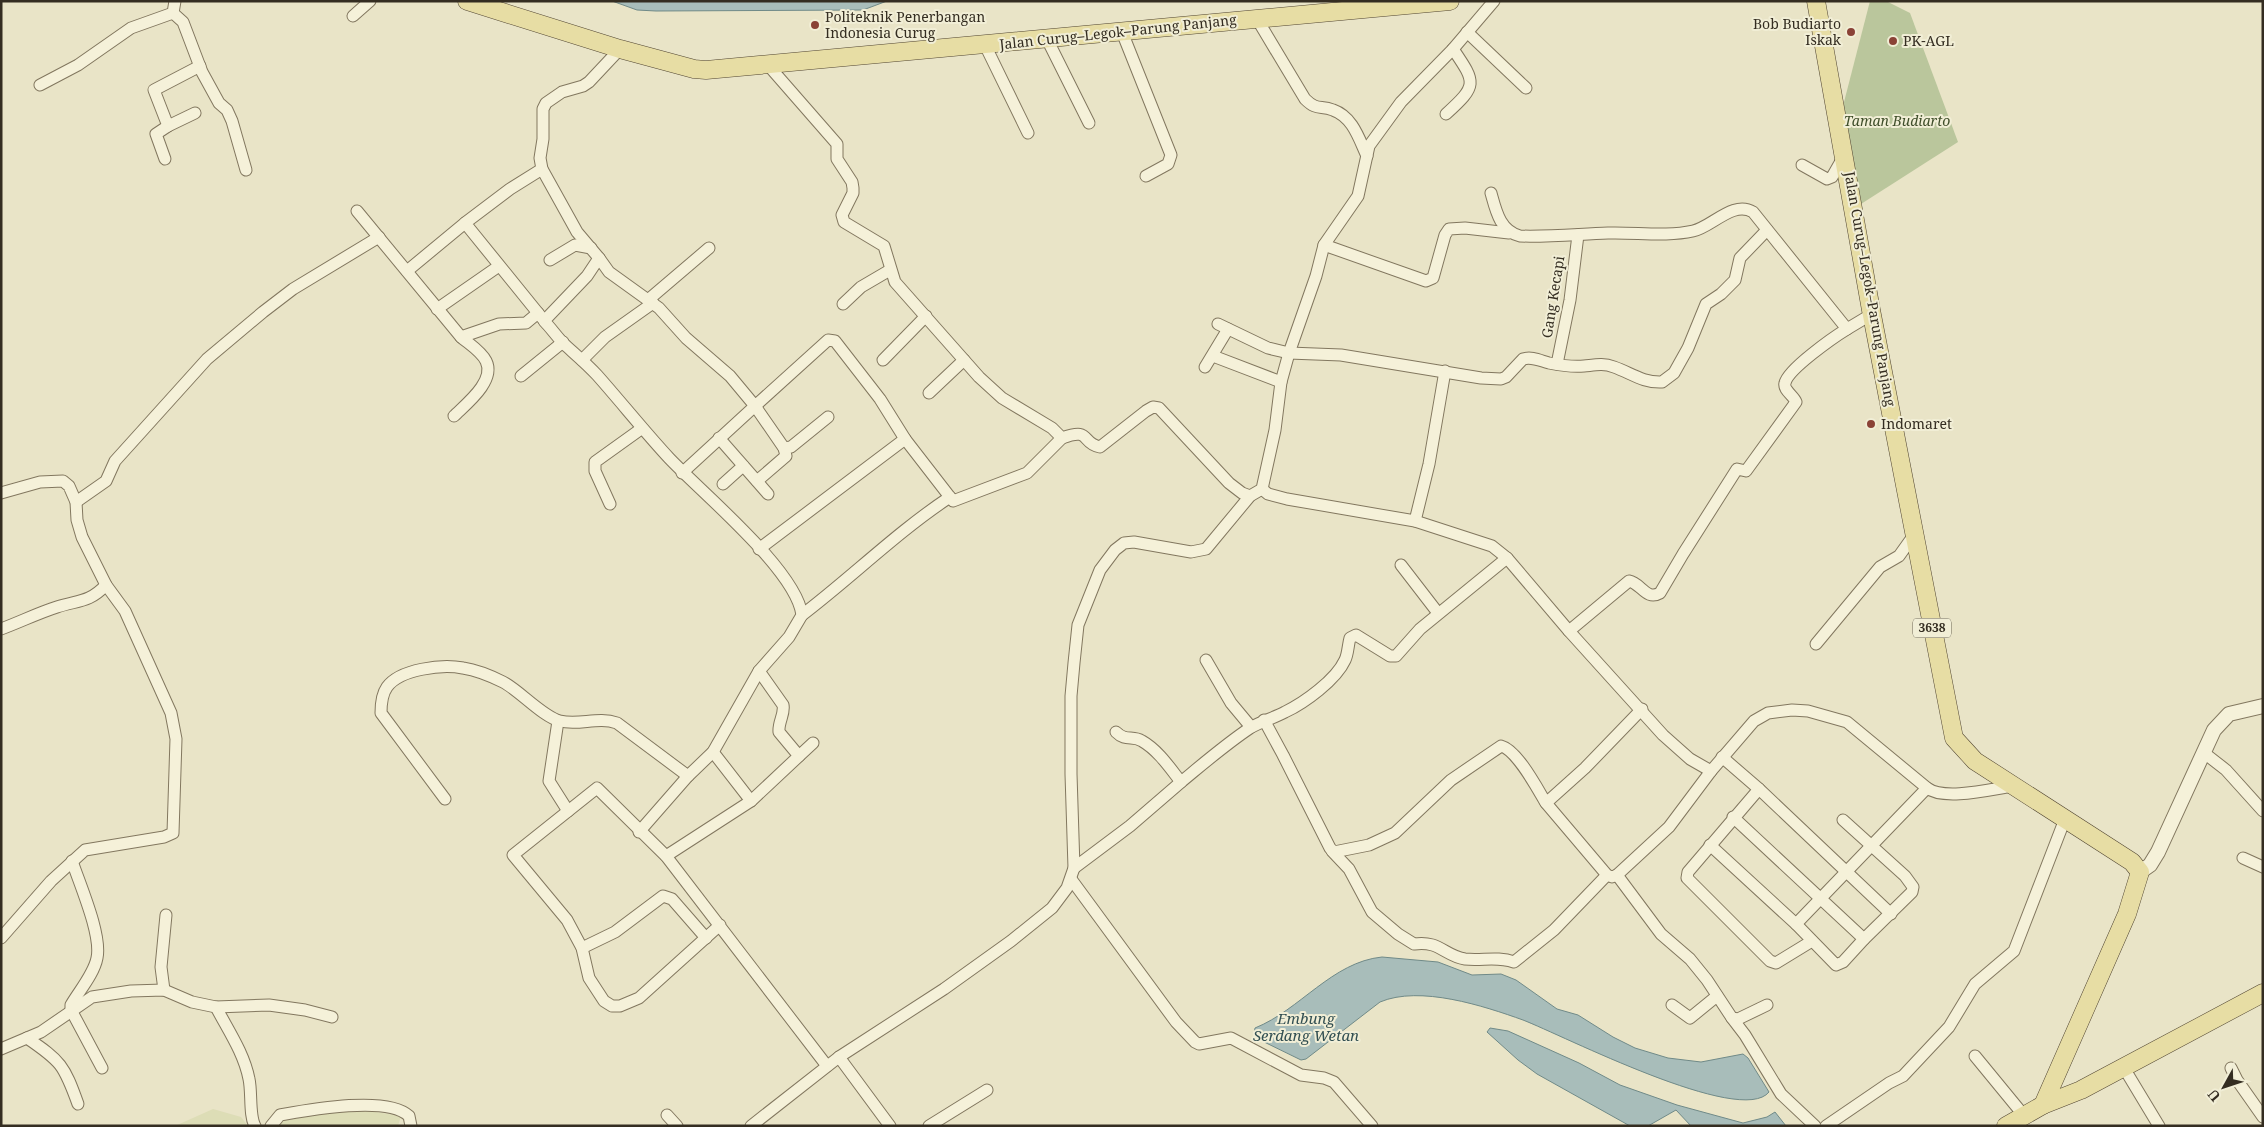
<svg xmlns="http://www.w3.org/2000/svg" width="2264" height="1127" font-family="'Noto Serif',serif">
<rect width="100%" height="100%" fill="#e9e4c7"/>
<!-- farmland -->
<g fill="#ddddb6">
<polygon points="213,1109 241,1117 248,1126 175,1126"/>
<polygon points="363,1110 401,1116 398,1126 278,1126 284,1118"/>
</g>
<!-- green -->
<polygon fill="#bac69c" points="1870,1 1886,1 1910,13 1958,142 1861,204 1843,106"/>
<!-- water -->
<g fill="#a8bdba" stroke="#708a88">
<polygon points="612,1 887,1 863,10 656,11 637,10"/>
<path d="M1382,957L1438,962L1472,975L1501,974L1516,980L1557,1009L1578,1015L1613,1037L1635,1048L1668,1058L1701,1062L1743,1054L1748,1058L1769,1092C1741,1127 1562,1035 1523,1020C1484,1006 1420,985 1380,1002L1306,1059L1301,1060L1258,1039L1254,1035L1255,1028C1300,1010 1332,962 1382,957Z"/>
<polygon points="1490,1028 1508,1031 1579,1063 1620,1085 1677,1105 1743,1123 1767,1117 1775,1112 1786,1126 1691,1126 1676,1110 1648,1126 1630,1126 1537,1074 1518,1060 1487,1032"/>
</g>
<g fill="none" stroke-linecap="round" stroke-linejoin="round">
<defs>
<g id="minor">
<polyline points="173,13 183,22 202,72 219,103 227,110 232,121 246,170"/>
<polyline points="353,16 370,1"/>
<path d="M1257,19L1305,99C1317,111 1320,105 1333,110C1353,117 1359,139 1367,156"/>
<polyline points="1122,32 1171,155 1168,164 1146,176"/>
<polyline points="1467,32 1526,88"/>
<polyline points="1047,39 1089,123"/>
<polyline points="985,45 1028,133"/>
<path d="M620,49L589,82L583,86L562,92L546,103L543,109V139L540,158L542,169L577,232L599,258L587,276L544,321C551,328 557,337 564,344C575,354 587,364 597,375C621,402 644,431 669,458C702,493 796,570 802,615L789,637L759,671L713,752L688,776L639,832"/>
<path d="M768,65L837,144V159L852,182L853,188V193L842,215L844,222L884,246L895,282L979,377L1002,398L1052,428L1062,438C1092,427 1080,443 1100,447L1146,411L1153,407L1159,408L1229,483L1242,493L1250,496"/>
<polyline points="40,85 78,65 131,28 173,13 175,1"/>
<path d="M1446,114C1478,85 1476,83 1453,49"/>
<polyline points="168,126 195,113"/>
<polyline points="165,159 156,134 168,126 154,90 200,66"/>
<polyline points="1802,165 1827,179 1832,177 1844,156"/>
<polyline points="542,169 510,189 465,223 542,318"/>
<path d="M1491,193C1496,211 1500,231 1520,236C1549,237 1579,234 1608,233C1636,232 1666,237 1693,231C1712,227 1733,200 1753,212L1847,329L1867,317L1871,310"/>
<polyline points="357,211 461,337 499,324 526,323 538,313"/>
<polyline points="1324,245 1426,281 1433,278 1445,235 1449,229 1465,228 1509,233"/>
<polyline points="599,258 609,272 659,308 686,338 730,376 755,406 828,340 835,341 880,399 905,439 953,501 1027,473 1062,438"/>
<polyline points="550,260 575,245 591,248"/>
<polyline points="407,271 465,223"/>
<polyline points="648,300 709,248"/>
<polyline points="843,304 861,287 890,270"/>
<polyline points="437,309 499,266"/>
<path d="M1218,324L1268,348L1289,353L1341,355L1481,378L1501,379L1506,377L1523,359C1532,356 1541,361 1549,363C1559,365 1574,367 1584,366C1595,365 1603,363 1614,367C1631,373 1643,383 1662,382L1674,373L1688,348L1706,304L1721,294L1735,280L1740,258L1767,230"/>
<polyline points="1213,356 1281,382"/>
<polyline points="582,360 605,337 653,303"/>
<polyline points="883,360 926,316"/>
<polyline points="1557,364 1570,300 1578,235"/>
<polyline points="1205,367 1228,329"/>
<polyline points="521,376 563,342"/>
<polyline points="929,393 964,360"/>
<path d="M454,416C466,404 496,381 486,361C481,351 469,344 461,337"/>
<polyline points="719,438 768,494"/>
<polyline points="682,473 755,406 784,448 791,447 828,417"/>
<polyline points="757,481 786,456 784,448"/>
<polyline points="723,484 743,466"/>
<polyline points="1262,489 1268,494 1287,499 1415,521 1492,546 1507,558 1569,631 1663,735 1690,759 1711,771"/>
<polyline points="1,493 40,482 63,481 69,486 76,502 77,520 82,537 106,585 125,611 171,713 176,739 173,833 164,837 85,850 51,881 1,938"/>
<polyline points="76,502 106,481 115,461 207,359 263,312 293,289 379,237"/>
<polyline points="610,504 595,471 595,462 641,429"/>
<polyline points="1415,521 1429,464 1445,371"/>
<polyline points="759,549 905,439"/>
<polyline points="1401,565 1438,613"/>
<path d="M802,615C852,577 897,532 950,497"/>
<path d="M1,629C20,622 38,613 57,607C78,600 89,603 106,585"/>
<path d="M1569,631L1629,581C1641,583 1646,601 1660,593L1683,554L1737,469L1746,471L1796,402C1794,396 1783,390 1785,383C1788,369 1834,337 1847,329"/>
<polyline points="1816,644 1880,567 1899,556 1914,535"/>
<polyline points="1206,660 1231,703 1251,727"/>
<path d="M1264,720L1283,755L1330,848L1334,852L1369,845L1395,833L1451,780L1501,746C1517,750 1537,788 1546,803L1585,768L1642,709"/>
<polyline points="558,721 549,781 568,811"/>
<path d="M1116,732C1126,742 1132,735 1142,741C1158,750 1170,768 1181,782C1204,763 1226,744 1250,728C1262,721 1274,718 1285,712C1304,703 1336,680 1345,660C1348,654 1348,645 1350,638L1356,635L1390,656H1396L1420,629L1507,558"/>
<polyline points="713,752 751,801"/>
<polyline points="2203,752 2226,770 2263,811"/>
<polyline points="799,756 813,743"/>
<polyline points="1722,757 1759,789 1891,914"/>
<polyline points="1759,789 1688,872 1687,878 1770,961 1776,963 1812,941"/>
<path d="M445,799L381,713C381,705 382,694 387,687C400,669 442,664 463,668C476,670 491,676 503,682C519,690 543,717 560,721C579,726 598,716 617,723L688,776"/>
<path d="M1546,803L1607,875L1612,877L1617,875L1669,827L1711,771L1754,721L1768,713L1792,710L1808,711L1847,722L1927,788C1944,801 1992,789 2013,786"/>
<polyline points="1733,817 1864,939 1912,892 1913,887 1905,876 1843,820"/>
<polyline points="1710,845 1796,924 1836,965 1843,962 1864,939"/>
<path d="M1332,851L1349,869L1372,912L1398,934L1414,944C1439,940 1445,956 1465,959C1482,961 1497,956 1514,962L1554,930L1607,875"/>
<path d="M666,856L751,801L799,756L779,732C778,722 785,714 783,705L759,671"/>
<polyline points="2243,858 2263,867"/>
<path d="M72,861C80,885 102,935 97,958C94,974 79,991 71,1005V1010L102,1068"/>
<polyline points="1074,868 1130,826 1181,782"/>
<polyline points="1617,875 1661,934 1690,959 1707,980 1732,1018 1738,1019 1767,1005"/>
<polyline points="1071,879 1176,1022 1195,1042 1199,1044 1231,1038 1301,1075 1324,1078 1334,1082 1372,1126"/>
<polyline points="1796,924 1927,788"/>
<polyline points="720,925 639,998 620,1006 612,1006 604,1001 589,978 582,948 567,920 513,855 597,788 666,856 827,1066"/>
<polyline points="582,948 615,932 663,896 672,899 706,938"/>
<polyline points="164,990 161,967 166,915"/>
<polyline points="1672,1005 1690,1018 1717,996"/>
<path d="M216,1007C228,1030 244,1053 249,1079C252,1092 249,1116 255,1126"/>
<polyline points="1732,1018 1745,1035 1781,1094 1815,1126"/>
<path d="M27,1038C61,1061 64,1065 78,1104"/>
<polyline points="1,1049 41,1032 92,997 131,991 164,990 192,1002 216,1007 269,1005 305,1010 332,1017"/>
<polyline points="1975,1056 2021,1112 2020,1118"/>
<polyline points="839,1057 890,1126"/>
<polyline points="2124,1068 2159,1126"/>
<polyline points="2231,1068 2237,1080 2263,1117"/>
<polyline points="667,1115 677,1126"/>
<path d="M271,1126L280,1115C308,1110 387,1095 409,1116L411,1126"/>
<polyline points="751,1126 839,1057 944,989 1011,941 1052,908 1067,888 1074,868 1071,774 1071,696 1074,663 1078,625 1100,570 1115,550 1124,543 1134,542 1191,552 1206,549 1250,496 1262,489 1275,430 1281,382 1289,353 1316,276 1324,245 1358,196 1369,146 1401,102 1453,49 1494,1"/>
<polyline points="929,1126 987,1090"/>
<polyline points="1826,1126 1889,1083 1903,1076 1949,1027 1975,984 2014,951 2065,819"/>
</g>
<polyline id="tertiary" points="2140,872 2150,865 2158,852 2214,730 2229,714 2263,706"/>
<g id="primary">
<polyline points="467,1 620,49 694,69 706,70 1450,1"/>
<polyline points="1816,1 1871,310 1954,738 1975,761 2132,862 2140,872 2127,914 2043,1105 2006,1126"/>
<polyline points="2043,1105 2081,1090 2263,993"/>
</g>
</defs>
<!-- minor casing -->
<use href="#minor" stroke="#82775f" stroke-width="13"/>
<!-- tertiary casing -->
<use href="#tertiary" stroke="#82775f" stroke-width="16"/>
<!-- primary casing -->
<use href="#primary" stroke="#514532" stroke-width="19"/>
<!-- minor -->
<use href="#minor" stroke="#f5f1d9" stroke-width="11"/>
<!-- tertiary -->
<use href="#tertiary" stroke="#f5f1d9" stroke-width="14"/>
<!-- primary -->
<use href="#primary" stroke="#e7dda4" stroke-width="18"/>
</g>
<!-- markers -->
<g fill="#8a4236" stroke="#f1eed6" stroke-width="2">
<circle cx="815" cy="25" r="5"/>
<circle cx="1851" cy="32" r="5"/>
<circle cx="1893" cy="41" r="5"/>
<circle cx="1871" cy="424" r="5"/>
</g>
<g text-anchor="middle" stroke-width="4" stroke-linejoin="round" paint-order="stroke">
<!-- shield labels -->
<rect fill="#f1eed6" stroke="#6d6757" stroke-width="1" x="1913" y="618.5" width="38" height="19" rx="4"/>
<g font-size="12" font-weight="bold" fill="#342d21">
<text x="1932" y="632">3638</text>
</g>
<!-- poi labels -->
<g font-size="14" fill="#342d21" stroke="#f1eed6" text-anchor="start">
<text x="825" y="22">Politeknik Penerbangan<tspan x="825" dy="16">Indonesia Curug</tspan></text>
<text x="1841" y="29" text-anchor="end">Bob Budiarto<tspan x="1841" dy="16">Iskak</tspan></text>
<text x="1903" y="46">PK-AGL</text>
<text x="1881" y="429">Indomaret</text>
</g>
<!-- street labels -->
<g font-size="14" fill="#342d21" stroke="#f1eed6">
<text transform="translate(1118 32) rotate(-6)" y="5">Jalan Curug–Legok–Parung Panjang</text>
<text transform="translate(1870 289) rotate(80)" y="5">Jalan Curug–Legok–Parung Panjang</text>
<text transform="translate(1553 297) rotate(-81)" y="5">Gang Kecapi</text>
</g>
<!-- park labels -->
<g font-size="14" font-style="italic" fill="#3f4e2a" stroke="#f1eed6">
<text x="1897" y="126">Taman Budiarto</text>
</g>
<!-- water labels -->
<g font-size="15" font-style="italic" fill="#324f52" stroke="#f1eed6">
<text x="1306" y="1024">Embung<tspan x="1306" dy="17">Serdang Wetan</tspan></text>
</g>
</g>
<!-- border -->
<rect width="2264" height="1127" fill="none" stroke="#342d21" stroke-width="5"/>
<!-- north arrow -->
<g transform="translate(2224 1087) rotate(230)" stroke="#f1eed6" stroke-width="4" paint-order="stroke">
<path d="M0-4L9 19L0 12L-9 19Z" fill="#342d21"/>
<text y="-8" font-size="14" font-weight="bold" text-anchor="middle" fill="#342d21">U</text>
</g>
</svg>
